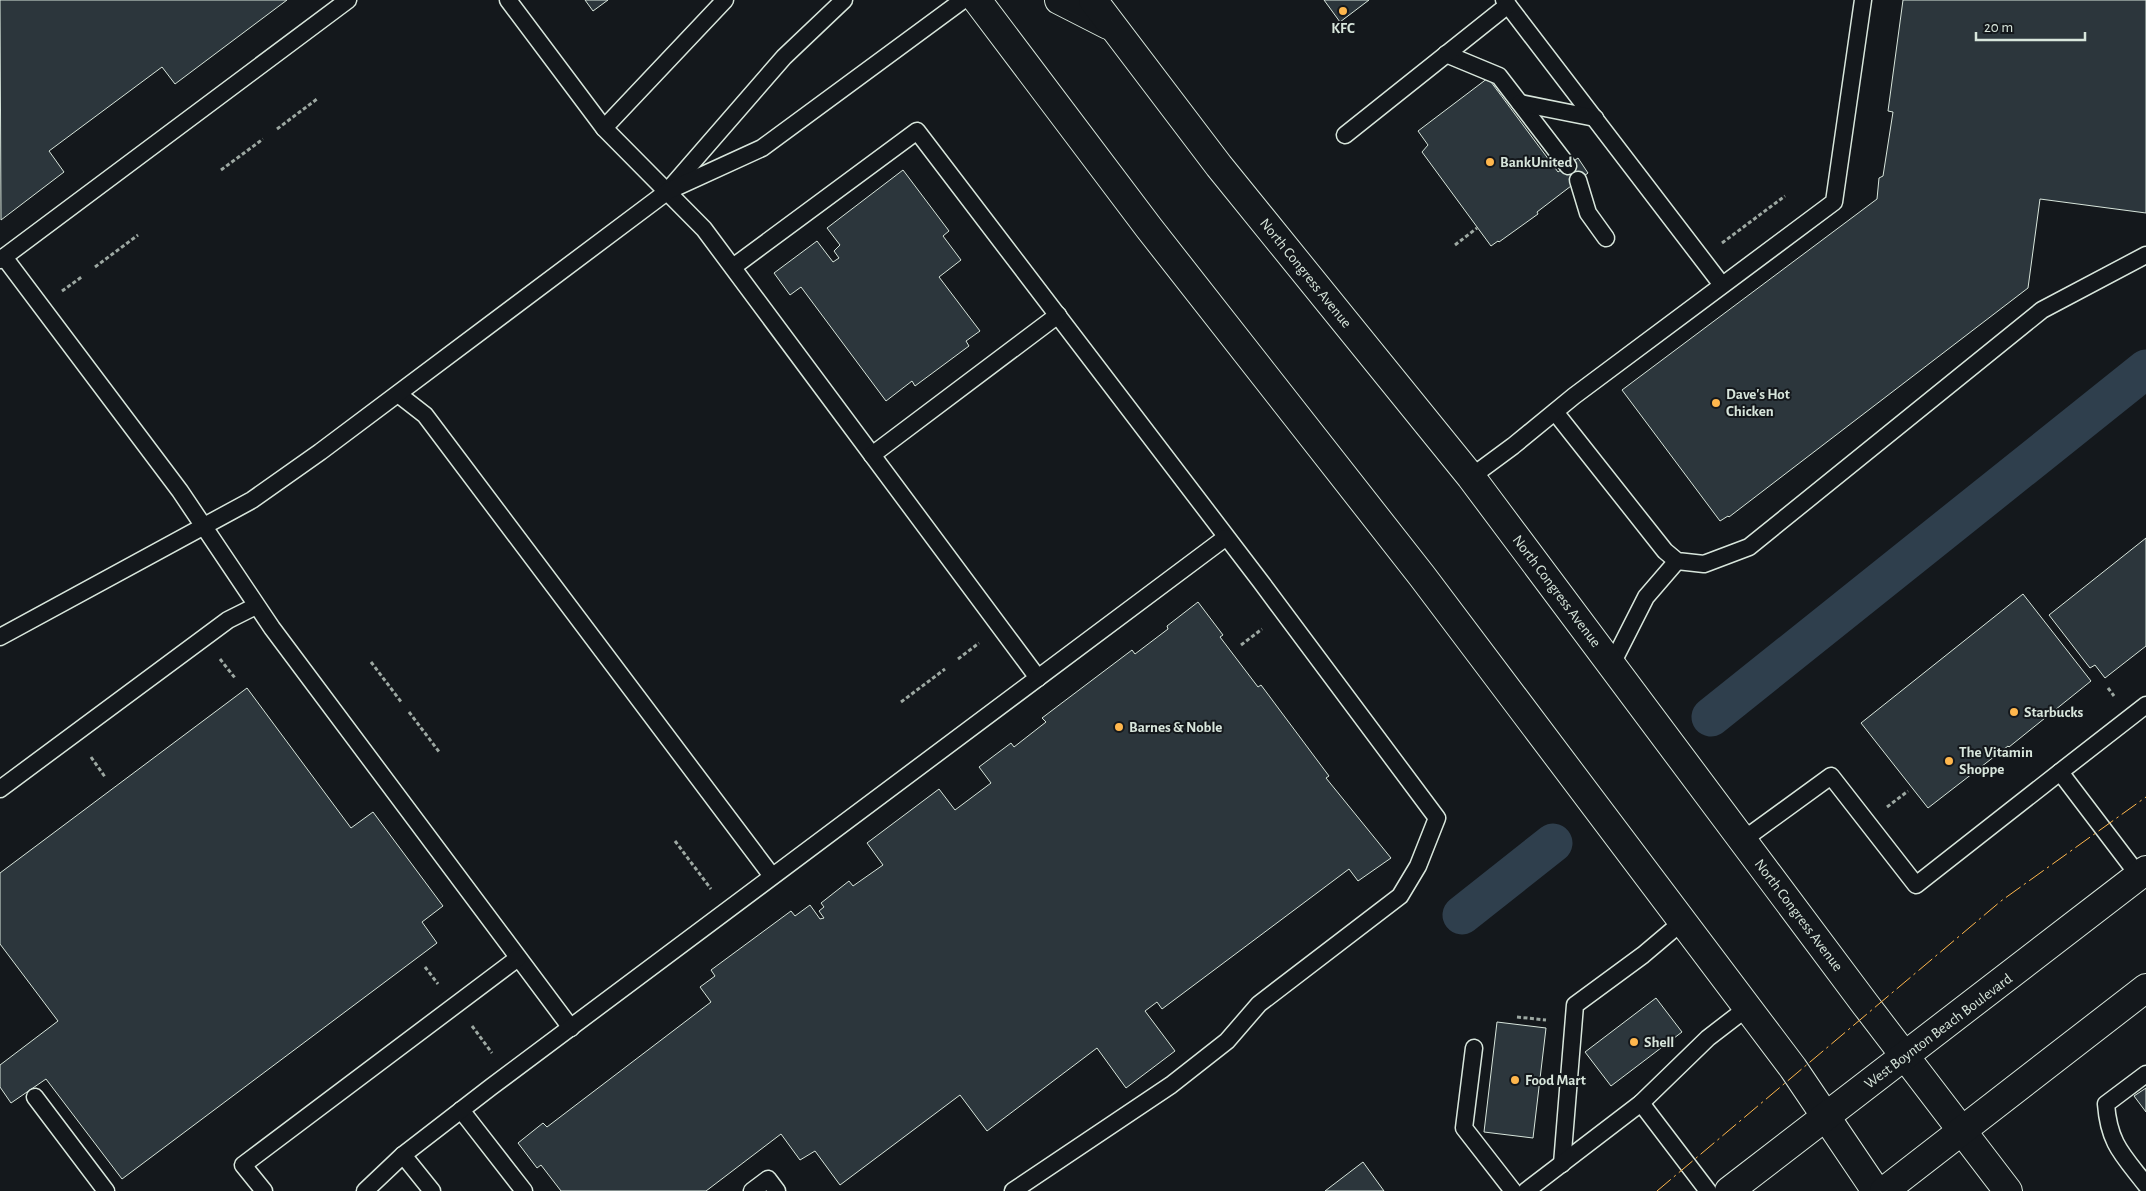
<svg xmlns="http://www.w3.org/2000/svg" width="2146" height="1191" font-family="'Alegreya Sans',sans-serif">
<rect width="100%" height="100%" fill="#14181c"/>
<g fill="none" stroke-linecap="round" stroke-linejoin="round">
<!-- canal -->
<g stroke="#2f3f4d" stroke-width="39">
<polyline points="1711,717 2146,369"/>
<polyline points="1462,915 1553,843"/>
</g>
</g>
<!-- building -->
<g fill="#2c363c" stroke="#d8e6dc">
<polygon points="0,0 287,0 175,84 162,67 49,151 64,172 1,220"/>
<polygon points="585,0 608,0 593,11"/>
<polygon points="1324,0 1369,0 1340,22"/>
<polygon points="1903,0 2146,0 2146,213 2040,199 2028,288 1729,517 1728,516 1720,521 1622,390 1877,199 1879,178 1883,176 1893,112 1888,111"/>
<polygon points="1488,78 1558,172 1578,158 1588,173 1537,212 1538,214 1499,242 1498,241 1491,246 1422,152 1428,145 1418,131"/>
<polygon points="903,170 949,231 943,236 961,260 939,277 980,331 966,341 969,346 915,386 912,381 886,401 801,287 790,295 774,273 817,241 833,262 839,258 834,251 840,245 827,228"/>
<polygon points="2146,538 2146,646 2105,678 2095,665 2090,668 2049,615"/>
<polygon points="2023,594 2091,681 2009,747 2008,746 1928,808 1861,723"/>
<polygon points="1198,602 1223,635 1220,637 1258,687 1261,685 1329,776 1326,778 1391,858 1358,881 1349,869 1162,1009 1157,1002 1145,1011 1175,1051 1126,1088 1097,1048 987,1131 960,1095 840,1185 815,1151 800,1160 781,1134 706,1191 561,1191 541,1165 537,1168 518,1143 543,1123 547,1127 711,1002 700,987 715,976 711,970 791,911 795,916 810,905 820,919 824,918 819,911 824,907 821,903 849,881 853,886 883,865 867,843 939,789 955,810 991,783 979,767 1011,743 1014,747 1046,722 1042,718 1132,650 1135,654 1168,629 1167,626"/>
<polygon points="247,688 351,828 373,812 443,906 422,922 437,943 122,1179 46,1079 11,1103 0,1087 0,1065 58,1021 0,944 0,873"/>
<polygon points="1656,998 1682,1032 1611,1086 1585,1052"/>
<polygon points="1497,1022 1546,1028 1533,1138 1484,1132"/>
<polygon points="2146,1088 2146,1112 2134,1096"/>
<polygon points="1363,1162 1384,1191 1325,1191"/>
</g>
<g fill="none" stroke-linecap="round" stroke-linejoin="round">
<defs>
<g id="service">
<polyline points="508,0 604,128 704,229 1038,678"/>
<polyline points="1504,0 1722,285"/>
<polyline points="1446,54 1499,76 1568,166"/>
<polyline points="1520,103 1595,118"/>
<polyline points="604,128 725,0"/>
<polyline points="1345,135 1508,5"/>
<polyline points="1578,180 1588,213 1606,238"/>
<polyline points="671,187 784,57 844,0"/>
<polyline points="4,257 180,491 272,628 571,1028"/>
<polyline points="0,260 348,0"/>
<polyline points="733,267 917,131 1261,582 1437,818 1418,866 1400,896 1259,1004 1227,1041 1171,1085 1013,1191"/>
<polyline points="398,394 425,415 772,876"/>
<polyline points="1555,412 1665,551 1677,561 1704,564 1749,547 2042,310 2146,255"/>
<polyline points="872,455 1058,315"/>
<polyline points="1471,477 1513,446 1574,396 1834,202 1863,0"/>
<polyline points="0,637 252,500 320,452 668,191 762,148 963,0"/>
<polyline points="1612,664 1646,597 1677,561"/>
<polyline points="2060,772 2146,705"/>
<polyline points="0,789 228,620 256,606"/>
<polyline points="1743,840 1831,776 1916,885 2060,772 2139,876"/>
<polyline points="1474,1048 1464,1128 1513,1191"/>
<path d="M2146,1074L2106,1104C2109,1144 2123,1155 2146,1185"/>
<polyline points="35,1097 106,1191"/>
<polyline points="1641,1103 1708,1038 1747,1008"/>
<polyline points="461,1110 524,1191"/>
<polyline points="403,1155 432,1191"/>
<polyline points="1562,1164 1575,1005 1643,955 1682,922"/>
<polyline points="264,1191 243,1165 518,958"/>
<polyline points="365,1191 403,1155 491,1087 1225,538"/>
<polyline points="752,1191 768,1179 777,1191"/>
<polyline points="1526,1191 1641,1103 1708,1191"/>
</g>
<g id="secondary">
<polyline points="977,0 1149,228 1422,576 1793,1068 1876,1191"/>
<polyline points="1059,0 1108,25"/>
<polyline points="1093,0 1219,166 1471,477 1865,1004 2008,1191"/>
</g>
<g id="primary">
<polyline points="1729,1191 2146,870"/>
<polyline points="1884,1191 2146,988"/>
</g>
</defs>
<!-- service casing -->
<use href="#service" stroke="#d8e6dc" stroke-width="19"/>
<!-- secondary casing -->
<use href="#secondary" stroke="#d8e6dc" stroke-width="30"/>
<!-- primary casing -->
<use href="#primary" stroke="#d8e6dc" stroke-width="30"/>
<!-- path -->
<g stroke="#9da8a2" stroke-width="3" stroke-dasharray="4 2.5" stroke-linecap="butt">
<polyline points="277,129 317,99"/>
<polyline points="221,170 263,139"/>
<polyline points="1722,243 1785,196"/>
<polyline points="1455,245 1477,228"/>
<polyline points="95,267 138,235"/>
<polyline points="62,291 83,276"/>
<polyline points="1241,645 1262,629"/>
<polyline points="220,659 235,678"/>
<polyline points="958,659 979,643"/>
<polyline points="371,662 402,703"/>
<polyline points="2108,688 2114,696"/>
<polyline points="901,702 945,669"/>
<polyline points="409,712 440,753"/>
<polyline points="91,757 105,777"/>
<polyline points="1887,807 1908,791"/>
<polyline points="675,841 711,889"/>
<polyline points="425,967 438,984"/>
<polyline points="1517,1017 1546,1020"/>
<polyline points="472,1026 492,1053"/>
</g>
<!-- service -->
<use href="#service" stroke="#14181c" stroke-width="16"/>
<!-- secondary -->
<use href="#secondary" stroke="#14181c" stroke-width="28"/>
<!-- primary -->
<use href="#primary" stroke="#14181c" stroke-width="28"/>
<!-- power -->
<polyline stroke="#ffb74d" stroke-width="1" stroke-dasharray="18 4 2.5 4" stroke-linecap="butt" points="1657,1191 2001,901 2146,797"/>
</g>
<!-- markers -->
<g fill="#ffb74d" stroke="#14181c" stroke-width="2">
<circle cx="1343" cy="11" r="5"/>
<circle cx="1490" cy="162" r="5"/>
<circle cx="1716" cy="403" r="5"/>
<circle cx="2014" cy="712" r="5"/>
<circle cx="1119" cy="727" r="5"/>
<circle cx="1949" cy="761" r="5"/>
<circle cx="1634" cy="1042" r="5"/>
<circle cx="1515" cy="1080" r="5"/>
</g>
<g text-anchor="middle" stroke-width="4" stroke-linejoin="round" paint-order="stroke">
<!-- poi labels -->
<g font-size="15" font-weight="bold" fill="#d8e6dc" stroke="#14181c" text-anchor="start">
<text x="1343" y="33" text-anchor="middle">KFC</text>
<text x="1500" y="167">BankUnited</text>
<text x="1726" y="399">Dave's Hot<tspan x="1726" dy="17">Chicken</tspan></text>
<text x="2024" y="717">Starbucks</text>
<text x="1129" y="732">Barnes &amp; Noble</text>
<text x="1959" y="757">The Vitamin<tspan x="1959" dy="17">Shoppe</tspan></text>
<text x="1644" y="1047">Shell</text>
<text x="1525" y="1085">Food Mart</text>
</g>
<!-- street labels -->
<g font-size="15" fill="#d8e6dc" stroke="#14181c">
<text transform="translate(1306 273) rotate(51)" y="5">North Congress Avenue</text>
<text transform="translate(1557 591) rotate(53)" y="5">North Congress Avenue</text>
<text transform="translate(1799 915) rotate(53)" y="5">North Congress Avenue</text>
<text transform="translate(1938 1031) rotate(-37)" y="5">West Boynton Beach Boulevard</text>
</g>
</g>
<!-- scale -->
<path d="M1976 32v8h109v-8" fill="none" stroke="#d8e6dc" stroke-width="2.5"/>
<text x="1984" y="32" font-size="15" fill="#d8e6dc" stroke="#14181c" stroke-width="4" paint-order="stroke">20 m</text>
</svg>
